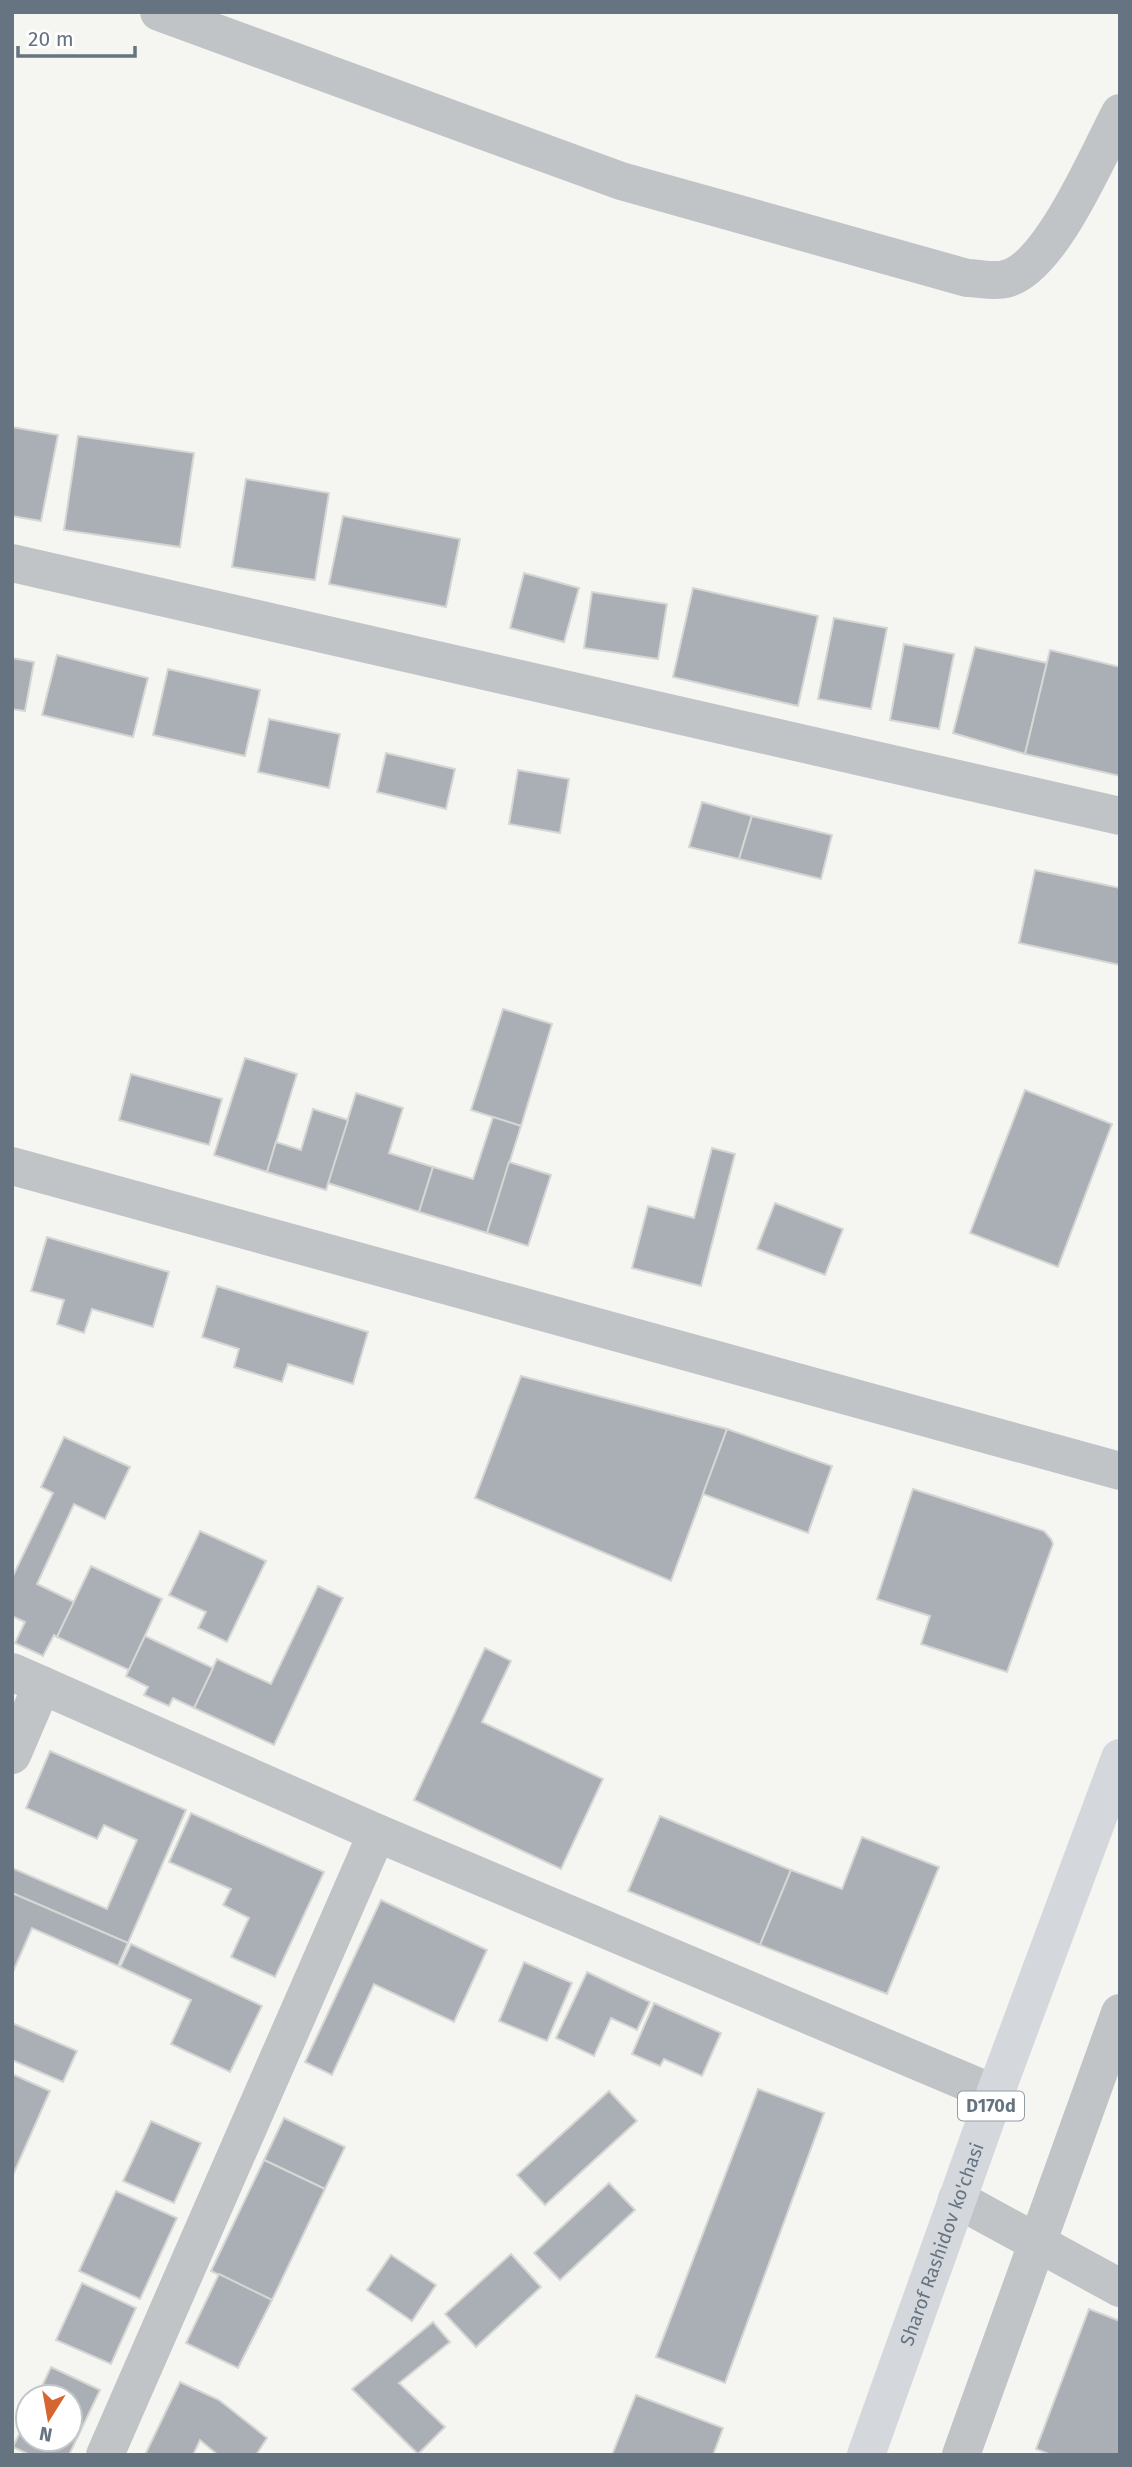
<svg xmlns="http://www.w3.org/2000/svg" width="1132" height="2467" font-family="'Fira Sans',sans-serif">
<rect width="100%" height="100%" fill="#f5f5f2"/>
<!-- building -->
<g fill="#a9afb5" stroke="#d6d6d4" stroke-width="2">
<polygon points="12,427 58,435 41,521 12,516"/>
<polygon points="78,436 194,453 180,547 64,530"/>
<polygon points="246,479 329,493 315,580 232,567"/>
<polygon points="343,516 460,539 446,607 329,584"/>
<polygon points="524,573 579,588 564,642 510,628"/>
<polygon points="693,588 818,616 798,706 673,677"/>
<polygon points="592,592 667,604 658,659 584,648"/>
<polygon points="834,618 887,628 871,709 818,699"/>
<polygon points="904,644 954,654 939,729 890,720"/>
<polygon points="975,647 1047,663 1025,754 953,733"/>
<polygon points="1050,650 1120,667 1120,776 1025,754"/>
<polygon points="57,655 148,678 133,737 42,715"/>
<polygon points="12,658 34,662 25,711 12,709"/>
<polygon points="168,669 260,690 245,756 153,735"/>
<polygon points="269,719 340,734 329,788 258,772"/>
<polygon points="386,753 455,769 446,809 377,792"/>
<polygon points="518,770 569,779 560,833 509,824"/>
<polygon points="702,802 752,816 739,859 689,847"/>
<polygon points="752,816 832,835 821,879 739,859"/>
<polygon points="1035,870 1120,888 1120,965 1019,943"/>
<polygon points="503,1009 552,1024 521,1126 471,1110"/>
<polygon points="245,1058 297,1074 267,1172 214,1155"/>
<polygon points="131,1074 222,1099 209,1145 119,1120"/>
<polygon points="1025,1090 1112,1124 1058,1267 970,1233"/>
<polygon points="356,1093 403,1108 389,1153 433,1167 419,1212 328,1183"/>
<polygon points="313,1109 348,1120 326,1190 267,1172 276,1142 301,1150"/>
<polygon points="493,1117 521,1126 487,1233 419,1212 433,1167 473,1179"/>
<polygon points="712,1148 735,1154 701,1286 632,1268 648,1206 694,1218"/>
<polygon points="509,1162 551,1175 528,1246 487,1233"/>
<polygon points="775,1203 843,1229 825,1275 757,1249"/>
<polygon points="47,1237 169,1272 153,1327 92,1309 84,1333 57,1324 64,1300 31,1291"/>
<polygon points="217,1286 368,1332 353,1384 288,1364 282,1382 234,1367 239,1349 202,1337"/>
<polygon points="521,1376 727,1429 671,1581 475,1498"/>
<polygon points="727,1429 832,1466 808,1533 703,1494"/>
<polygon points="64,1437 130,1467 105,1519 74,1504 37,1584 74,1602 57,1637 54,1635 43,1656 15,1643 25,1622 12,1616 12,1578 53,1493 41,1487"/>
<polygon points="913,1489 1044,1531 1051,1539 1053,1544 1007,1672 921,1644 930,1616 877,1599"/>
<polygon points="200,1531 266,1561 227,1642 198,1628 206,1612 169,1595"/>
<polygon points="91,1566 162,1599 129,1670 57,1637"/>
<polygon points="318,1586 343,1598 274,1745 194,1708 217,1659 271,1684"/>
<polygon points="145,1636 213,1668 194,1708 173,1698 169,1706 144,1695 148,1687 126,1676"/>
<polygon points="485,1648 511,1661 482,1722 603,1779 561,1869 414,1800"/>
<polygon points="50,1751 186,1810 128,1943 12,1893 12,1868 107,1909 137,1840 104,1825 97,1839 26,1808"/>
<polygon points="191,1813 324,1872 275,1977 231,1957 249,1918 223,1905 231,1889 169,1862"/>
<polygon points="660,1816 791,1870 760,1945 628,1891"/>
<polygon points="862,1837 939,1867 887,1994 760,1945 791,1870 842,1889"/>
<polygon points="12,1893 128,1943 118,1966 32,1928 12,1974"/>
<polygon points="381,1900 487,1950 454,2022 374,1984 332,2075 305,2062"/>
<polygon points="131,1944 262,2006 230,2072 171,2044 191,2000 120,1967"/>
<polygon points="524,1962 572,1983 547,2041 499,2021"/>
<polygon points="587,1972 650,2002 637,2030 611,2018 594,2056 556,2038"/>
<polygon points="654,2003 721,2033 702,2076 664,2059 660,2066 632,2054"/>
<polygon points="12,2023 77,2051 63,2082 12,2060"/>
<polygon points="12,2074 50,2091 12,2177"/>
<polygon points="758,2089 824,2113 725,2383 656,2357"/>
<polygon points="609,2091 637,2121 545,2205 517,2175"/>
<polygon points="284,2118 345,2147 325,2189 264,2160"/>
<polygon points="151,2121 201,2143 174,2203 123,2181"/>
<polygon points="264,2160 325,2189 272,2300 211,2271"/>
<polygon points="609,2183 635,2210 560,2280 534,2253"/>
<polygon points="116,2191 177,2218 140,2299 79,2271"/>
<polygon points="511,2254 541,2287 476,2347 445,2314"/>
<polygon points="391,2255 436,2285 412,2321 367,2290"/>
<polygon points="219,2274 272,2300 238,2368 186,2343"/>
<polygon points="82,2283 136,2308 111,2364 56,2340"/>
<polygon points="1089,2309 1120,2321 1120,2455 1051,2455 1036,2449"/>
<polygon points="433,2322 450,2342 399,2383 445,2427 418,2454 352,2389"/>
<polygon points="51,2367 100,2390 69,2455 30,2455 13,2447 28,2415 28,2439 70,2439 70,2397 37,2397"/>
<polygon points="180,2382 219,2400 267,2438 256,2455 218,2455 200,2440 193,2455 145,2455"/>
<polygon points="636,2395 723,2428 713,2455 612,2455"/>
</g>
<g fill="none" stroke-linecap="round" stroke-linejoin="round">
<!-- minor -->
<g stroke="#c0c4c7" stroke-width="38">
<path d="M159,12L621,181L967,278C979,278 994,282 1005,279C1050,270 1099,153 1120,113"/>
<polyline points="12,563 1120,816"/>
<polyline points="12,1166 1120,1471"/>
<polyline points="12,1672 377,1833 995,2094"/>
<polyline points="12,1755 42,1685"/>
<polyline points="957,2199 1120,2288"/>
<polyline points="105,2455 377,1833"/>
<polyline points="961,2455 1120,2013"/>
</g>
<!-- major -->
<path stroke="#d4d8dc" stroke-width="38" id="s1" d="M866,2455L995,2094L1120,1758"/>
</g>
<g text-anchor="middle" stroke-width="7" stroke-linejoin="round" paint-order="stroke">
<!-- shield labels -->
<rect fill="#fff" stroke="#949da6" stroke-width="2" x="958" y="2091.5" width="66" height="29" rx="5"/>
<g font-size="18" font-weight="bold" fill="#667380">
<text x="991" y="2112">D170d</text>
</g>
<!-- street labels -->
<g font-size="19" fill="#667380" stroke="#fff">
<text dy="7" stroke="none"><textPath href="#s1" startOffset="224">Sharof Rashidov ko'chasi</textPath></text>
</g>
</g>
<!-- border -->
<rect width="1132" height="2467" fill="none" stroke="#667380" stroke-width="28"/>
<!-- north arrow -->
<g transform="translate(49 2418) rotate(191)"><circle r="33" fill="#ffffff" stroke="#c2c7cc" stroke-width="2"/>
<path d="M0-5L12 26L0 18L-12 26Z" fill="#d56632"/>
<text y="-10" font-size="19" font-weight="bold" text-anchor="middle" fill="#667380">N</text>
</g>
<!-- scale -->
<path d="M18 46v10h117v-10" fill="none" stroke="#667380" stroke-width="3.5"/>
<text x="28" y="46" font-size="21" fill="#667380" stroke="#ffffff" stroke-width="5" paint-order="stroke">20 m</text>
</svg>
